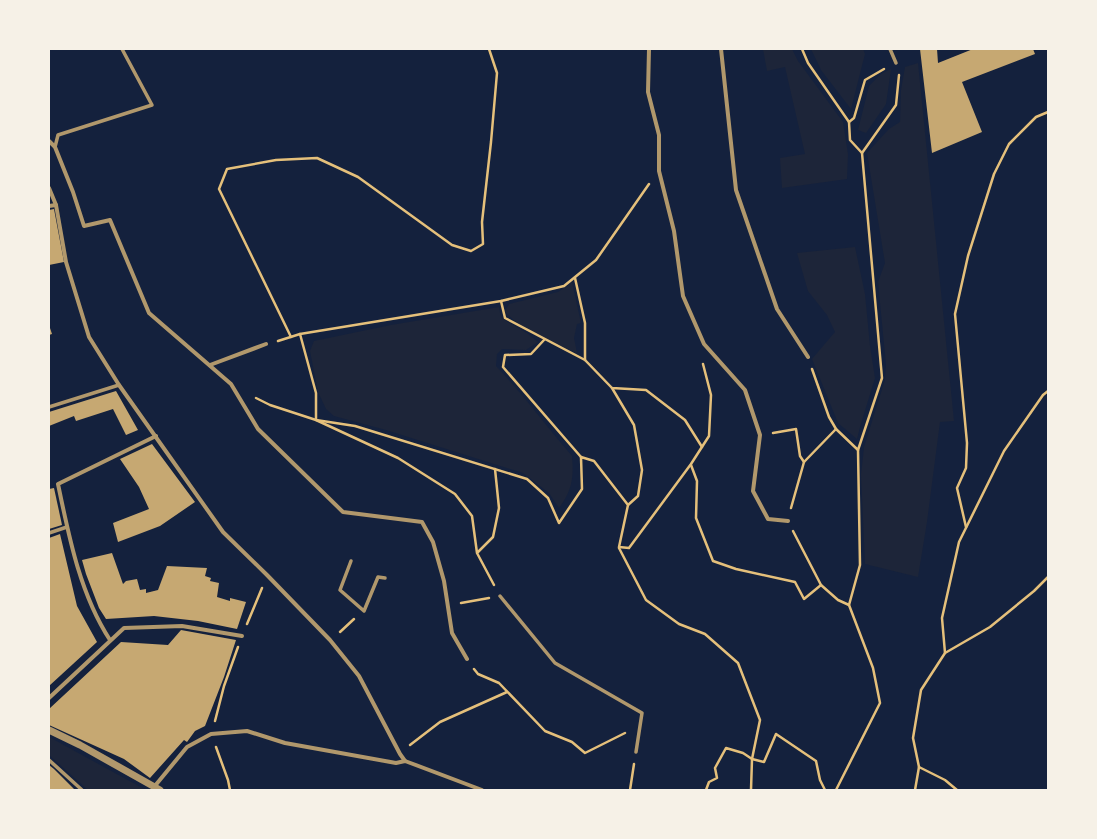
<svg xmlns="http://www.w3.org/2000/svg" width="1097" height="839" font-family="Jost,sans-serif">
<rect width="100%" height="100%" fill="#14213d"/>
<!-- green -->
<g fill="#1d2539">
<polygon points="763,49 792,49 798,61 843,122 848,154 847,179 782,188 780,158 805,154 785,67 767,71"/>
<polygon points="811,49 863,49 865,54 851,109 821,70"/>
<polygon points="918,63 954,421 940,422 927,522 918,577 865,564 861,475 864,447 885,380 886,365 878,282 885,263 867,153 889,129 900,122 901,90 905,67"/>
<polygon points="891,69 886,104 866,133 858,130 869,86 881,74"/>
<polygon points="855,247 865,294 870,346 875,378 860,427 857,439 838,423 812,359 835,332 827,315 808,291 797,253"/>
<path d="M572,282L581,323L577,324L574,338L577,353C559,345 515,327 505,311L509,304L558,292Z"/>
<path d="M499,307L501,318L527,333L538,342L526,350L502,349L497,354L496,366C523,394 546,426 572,456C574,477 572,491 559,508L549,493L523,473L386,430L334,416L326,409L318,392L310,351L314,341L391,325Z"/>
<polygon points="49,737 146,790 88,790 49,755"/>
</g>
<!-- building -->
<g fill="#c6a872">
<polygon points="920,49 937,49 938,63 973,49 1033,49 1035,54 962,82 982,132 932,153"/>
<polygon points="54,209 64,262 49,265 49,210"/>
<polygon points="49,325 52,334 49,335"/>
<polygon points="116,391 138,430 126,435 113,409 76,421 74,416 49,426 49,412"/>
<polygon points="152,444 195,502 160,526 118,542 113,523 149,509 139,487 120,459"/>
<polygon points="54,488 62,525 49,529 49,489"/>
<polygon points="60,534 77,606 97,642 49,686 49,538"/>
<polygon points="112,553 123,584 126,581 137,579 140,590 146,589 146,593 158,590 167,566 207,568 205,576 211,578 210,581 219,583 217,597 230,601 230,598 246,602 237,629 198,621 154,616 106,619 99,608 86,574 82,560"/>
<polygon points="181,630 236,640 224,677 205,726 195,731 187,742 184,740 150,778 124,759 49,725 49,709 121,642 168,645"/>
<polygon points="49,765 54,769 75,790 49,790"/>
</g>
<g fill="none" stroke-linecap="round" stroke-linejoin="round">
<!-- path -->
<g stroke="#e5c07b" stroke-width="2.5">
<polyline points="802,49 808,63 849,122 854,118 865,80 884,69"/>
<polyline points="849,122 850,140 862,153"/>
<polyline points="575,278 585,323 585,360"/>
<polyline points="501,301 505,318 585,360 612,388 646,390 685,420 702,447"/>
<polyline points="300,334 316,393 316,420 355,426 527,479 548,498 559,523 582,489 581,457 594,461 628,505 619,547 629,548 691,464 709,436 711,395 703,364"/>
<polyline points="291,337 219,189 227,169 276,160 317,158 358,177 452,245 471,251 483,244 482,222 491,142 497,73 489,49"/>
<polyline points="544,340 531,354 505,355 503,367 581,457"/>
<polyline points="278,341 300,334 501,301 564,286 596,260 649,184"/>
<polyline points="812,369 829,417 836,429 858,450 882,378 862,153 896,105 899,75"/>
<polyline points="612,388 634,425 642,470 638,496 628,505"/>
<polyline points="256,398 270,405 316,420 398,458 455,494 472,516 477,553 494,585"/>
<polyline points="773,433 796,429 800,456 804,462"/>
<polyline points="691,465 697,481 696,518 713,561 736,569 795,582 804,599 821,585"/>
<polyline points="791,508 804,462 836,429"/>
<polyline points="966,527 957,488 966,468 967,443 955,314 968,256 994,174 1009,144 1036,117 1048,112"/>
<polyline points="793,531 821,585 838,600 849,605"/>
<polyline points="619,548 646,600 679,624 705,634 738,663 760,720 752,759 751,790"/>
<polyline points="478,552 493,537 499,508 495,469"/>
<polyline points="461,603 489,598"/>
<polyline points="247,624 262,588"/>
<polyline points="340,632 354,619"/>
<polyline points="945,653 942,618 959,542 1004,451 1043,395 1048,391"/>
<polyline points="474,669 478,674 499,683 545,731 572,742 585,753 625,733"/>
<polyline points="215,721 224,686 238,647"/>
<polyline points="410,745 440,722 507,692"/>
<polyline points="216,747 228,780 230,790"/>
<polyline points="919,767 945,780 957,790"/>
<polyline points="630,790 634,764"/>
<polyline points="706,790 709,782 717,778 715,768 726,748 743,753 752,759 764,762 776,734 816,761 820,780 825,790"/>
<polyline points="836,790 880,703 873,668 849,605 860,565 858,450"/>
<polyline points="915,790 919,767 913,738 921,690 945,653 990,627 1034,591 1048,577"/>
</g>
<!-- pedestrian -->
<g stroke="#b1986c" stroke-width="3.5">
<polyline points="890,49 896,63"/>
<polyline points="55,147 58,135 152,105 122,49"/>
<polyline points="49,407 119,385"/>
<polyline points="49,533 67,527"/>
<polyline points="351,561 340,590 364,611 378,577 385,578"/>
<polyline points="500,596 555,663 642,713 636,752"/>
<polyline points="49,760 82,790"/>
</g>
<!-- minor -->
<g stroke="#b1986c" stroke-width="4">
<polyline points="649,49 648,92 659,135 659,171 674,231 683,296 704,344 745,390 760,435 753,491 768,519 788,521"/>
<polyline points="721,49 736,190 777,309 808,357"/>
<polyline points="49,141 55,147 73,192 84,226 110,220 149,313 231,384 258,429 343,512 422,522 433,542 444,581 452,633 467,659"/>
<polyline points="49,188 56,205 66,262 89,337 119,385 223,532 267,575 330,640 359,676 400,754 405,761"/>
<polyline points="49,206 56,205"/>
<polyline points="210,365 266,344"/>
<path d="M110,640C80,594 69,537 58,484L156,436"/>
<polyline points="49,698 124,628 182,626 242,636"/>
<polyline points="154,787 187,747 211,734 247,731 285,743 396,763 405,761 482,790"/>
</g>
<!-- tertiary -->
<polyline stroke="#b1986c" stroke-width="7" points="49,730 80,745 160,790"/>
</g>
<!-- border -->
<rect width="1097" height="839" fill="none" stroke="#f6f1e7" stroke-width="100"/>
</svg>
